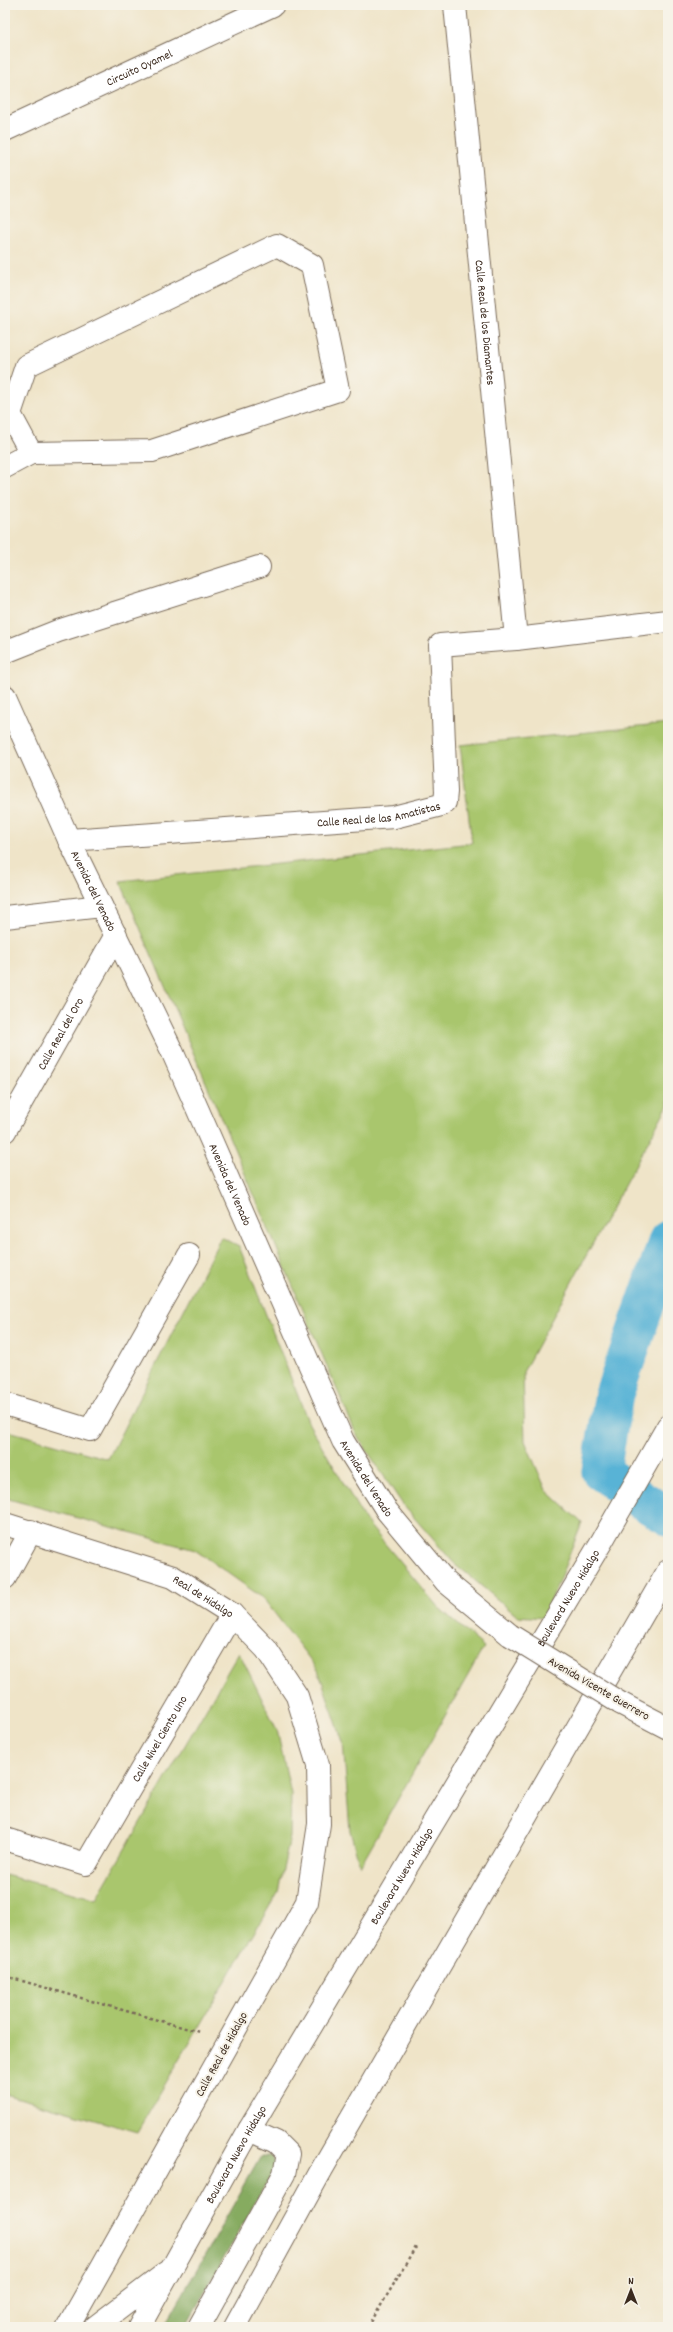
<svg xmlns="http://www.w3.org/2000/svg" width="673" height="2332" font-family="Dekko,sans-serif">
<rect width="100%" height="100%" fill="#f7f3e8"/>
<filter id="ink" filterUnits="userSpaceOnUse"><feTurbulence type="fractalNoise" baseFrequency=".025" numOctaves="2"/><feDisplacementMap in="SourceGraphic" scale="8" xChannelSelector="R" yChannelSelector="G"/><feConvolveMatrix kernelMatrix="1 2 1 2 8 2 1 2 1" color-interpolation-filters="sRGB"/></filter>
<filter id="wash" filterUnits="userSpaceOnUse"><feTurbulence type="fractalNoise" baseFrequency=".012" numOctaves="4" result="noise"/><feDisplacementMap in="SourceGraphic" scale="16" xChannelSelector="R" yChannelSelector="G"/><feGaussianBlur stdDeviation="0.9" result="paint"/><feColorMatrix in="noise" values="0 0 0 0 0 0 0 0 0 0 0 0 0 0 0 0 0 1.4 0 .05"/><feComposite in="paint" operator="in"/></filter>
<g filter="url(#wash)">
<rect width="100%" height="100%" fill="#efe4c8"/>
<!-- green -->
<g fill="#a9c66d" stroke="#727846">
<polygon points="668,724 668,1105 523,1372 525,1441 546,1490 582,1523 544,1618 517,1616 453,1562 403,1505 356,1434 120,881 472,843 460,745"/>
<polygon points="221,1237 239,1246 309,1424 365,1520 438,1607 484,1647 360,1866 350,1831 343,1742 318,1670 263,1598 195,1550 5,1498 5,1430 108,1459"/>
<polygon points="239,1652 277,1730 291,1794 290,1837 278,1892 137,2132 5,2094 5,1875 96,1899"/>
</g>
<!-- forest -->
<polygon fill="#86ab60" stroke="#606a3f" points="261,2156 271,2156 276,2166 185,2327 164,2327"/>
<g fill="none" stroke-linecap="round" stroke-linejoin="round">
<!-- canal -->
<polyline stroke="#59b3d6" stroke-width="39" points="668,1240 614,1394 601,1471 632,1494 668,1516"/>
</g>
</g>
<g filter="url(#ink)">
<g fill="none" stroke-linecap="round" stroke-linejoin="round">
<defs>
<g id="minor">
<path id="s1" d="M455,5L516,639"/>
<path id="s2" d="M5,130L273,5"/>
<polyline points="10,414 31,453"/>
<polyline points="5,416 10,414 26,366 277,245 312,265 338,390 152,451 31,453 5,467"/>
<polyline points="5,652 58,631 259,567"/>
<path id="s3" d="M69,840L394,817L441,805L445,802L446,792L440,645L516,639L668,621"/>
<polyline points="5,917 101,906"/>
<path id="s4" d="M5,1131L116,935"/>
<polyline points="5,1404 90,1430 189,1255"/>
<path id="s5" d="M5,1524L173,1577L232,1614L266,1649L297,1696L318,1765L319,1824L307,1902L68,2327"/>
<polyline points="5,1578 31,1531"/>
<path id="s6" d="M5,1839L86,1864L232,1614"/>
</g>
<g id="tertiary">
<path id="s7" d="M5,696L69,840L172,1051L343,1441L387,1511L446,1582L510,1635"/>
<polyline points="620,1703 668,1728"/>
</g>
<g id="primary">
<polyline points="95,2327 166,2273"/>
<path id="s8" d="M139,2327L249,2130L602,1541L668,1426"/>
<polyline points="199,2327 284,2174 288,2154 276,2142 249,2130"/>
<polyline points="235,2327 322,2169 668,1571"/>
</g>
</defs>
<!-- minor casing -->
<use href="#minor" stroke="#7a6b5a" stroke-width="24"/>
<!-- tertiary casing -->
<use href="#tertiary" stroke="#7a6b5a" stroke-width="24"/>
<!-- primary casing -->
<use href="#primary" stroke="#7a6b5a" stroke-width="24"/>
<!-- path -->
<g stroke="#7a6b5a" stroke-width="2.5" stroke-dasharray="3 3" stroke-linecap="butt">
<polyline points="5,1976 199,2032"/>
<polyline points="368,2327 416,2247"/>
</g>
<!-- minor -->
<use href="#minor" stroke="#fff" stroke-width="22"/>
<!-- tertiary -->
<use href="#tertiary" stroke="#fff" stroke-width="22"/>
<!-- primary -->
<use href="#primary" stroke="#fff" stroke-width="22"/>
<defs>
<polyline id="tertiary-bridge" points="510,1635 620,1703"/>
</defs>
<!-- tertiary-bridge casing -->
<use href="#tertiary-bridge" stroke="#7a6b5a" stroke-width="24" stroke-linecap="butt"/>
<!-- tertiary-bridge -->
<use href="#tertiary-bridge" stroke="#fff" stroke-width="22"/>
</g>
</g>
<g text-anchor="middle" stroke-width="4" stroke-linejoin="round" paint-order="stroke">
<!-- street labels -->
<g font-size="12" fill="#3b2a1e" stroke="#f7f3e8">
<text dy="4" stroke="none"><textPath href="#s2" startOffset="148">Circuito Oyamel</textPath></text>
<text dy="4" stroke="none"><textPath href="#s1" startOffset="319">Calle Real de los Diamantes</textPath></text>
<text dy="4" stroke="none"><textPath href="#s3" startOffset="311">Calle Real de las Amatistas</textPath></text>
<text dy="4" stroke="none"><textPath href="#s7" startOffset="214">Avenida del Venado</textPath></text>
<text dy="4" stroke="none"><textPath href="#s4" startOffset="112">Calle Real del Oro</textPath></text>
<text dy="4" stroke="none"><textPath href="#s7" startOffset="538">Avenida del Venado</textPath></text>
<text dy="4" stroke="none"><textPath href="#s7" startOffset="862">Avenida del Venado</textPath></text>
<text dy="4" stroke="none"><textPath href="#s5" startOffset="212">Real de Hidalgo</textPath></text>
<text dy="4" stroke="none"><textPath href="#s8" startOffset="846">Boulevard Nuevo Hidalgo</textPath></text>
<text transform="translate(599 1688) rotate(30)" y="4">Avenida Vicente Guerrero</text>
<text dy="4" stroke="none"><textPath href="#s6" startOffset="230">Calle Nivel Ciento Uno</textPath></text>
<text dy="4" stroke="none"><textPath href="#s8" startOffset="522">Boulevard Nuevo Hidalgo</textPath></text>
<text transform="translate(221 2054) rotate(-61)" y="4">Calle Real de Hidalgo</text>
<text dy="4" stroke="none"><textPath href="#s8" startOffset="198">Boulevard Nuevo Hidalgo</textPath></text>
</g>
</g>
<!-- margin -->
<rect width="673" height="2332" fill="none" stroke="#f7f3e8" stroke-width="20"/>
<!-- north arrow -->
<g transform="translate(631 2290)" stroke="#f7f3e8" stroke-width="3" paint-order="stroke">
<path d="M0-3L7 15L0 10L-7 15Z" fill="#3b2a1e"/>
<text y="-6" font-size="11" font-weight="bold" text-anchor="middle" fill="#3b2a1e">N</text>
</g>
</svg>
